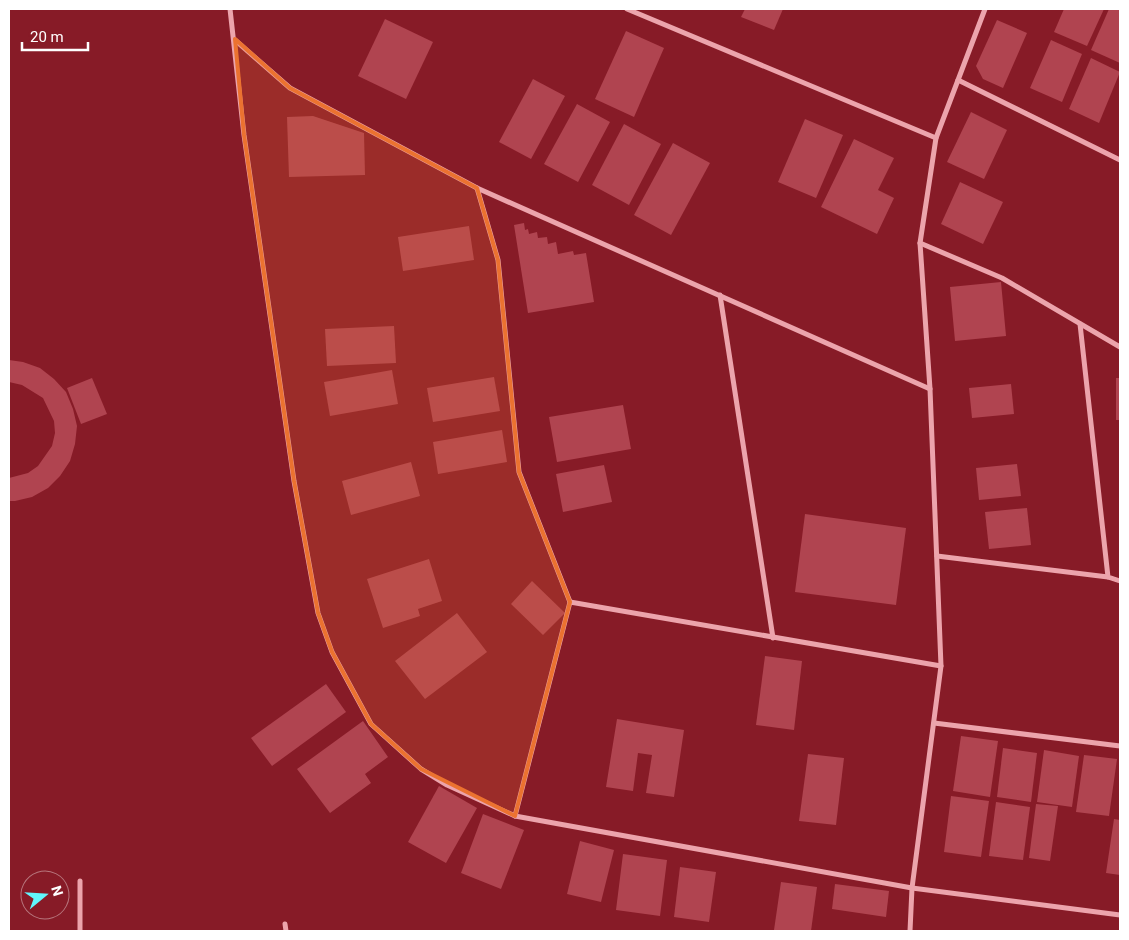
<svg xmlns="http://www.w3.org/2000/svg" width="1129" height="940" font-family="Roboto,sans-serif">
<rect width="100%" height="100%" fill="#871b27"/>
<!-- building -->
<g fill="#b04450">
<polygon points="745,9 783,9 774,30 741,17"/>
<polygon points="1064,9 1104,9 1087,46 1054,32"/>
<polygon points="1109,9 1120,9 1120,63 1091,50"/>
<polygon points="385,19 433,42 406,99 358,76"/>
<polygon points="997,20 1027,33 1003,88 983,79 976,66"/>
<polygon points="626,31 664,48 634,117 595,99"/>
<polygon points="1051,40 1082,54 1062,102 1030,88"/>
<polygon points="1091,58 1120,72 1099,123 1069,109"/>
<polygon points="533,79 565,96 531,159 499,142"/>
<polygon points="577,104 610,122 578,182 544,164"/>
<polygon points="971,112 1007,130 984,179 947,162"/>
<polygon points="313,116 364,133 365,175 289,177 287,117"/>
<polygon points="805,119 843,135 816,198 778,182"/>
<polygon points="624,124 661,144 629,205 592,185"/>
<polygon points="854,139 894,158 878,190 894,198 877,234 821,207"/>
<polygon points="673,143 710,163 671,235 634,215"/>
<polygon points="960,182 1003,202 983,244 941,224"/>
<polygon points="524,223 525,230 528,229 529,234 537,232 538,238 547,237 548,244 556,242 558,254 573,251 574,255 586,253 594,302 528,313 514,225"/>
<polygon points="469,226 474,260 403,271 398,237"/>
<polygon points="1001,282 1006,336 955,341 950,287"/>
<polygon points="394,326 396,363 327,366 325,329"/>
<polygon points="9,360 23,362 40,368 54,379 66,392 73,409 77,426 75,444 70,461 60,476 48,488 32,497 15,501 9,501 9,478 28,473 38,466 52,446 55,433 54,421 43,398 22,385 9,382"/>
<polygon points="392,370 398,404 330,416 324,382"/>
<polygon points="494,377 500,411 433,422 427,388"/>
<polygon points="92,378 107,414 81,424 67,388"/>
<rect x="1116" y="378" width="4" height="42"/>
<polygon points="1011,384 1014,414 972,418 969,388"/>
<polygon points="623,405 631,449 557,462 549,417"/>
<polygon points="502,430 507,462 438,474 433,442"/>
<polygon points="411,462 420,496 351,515 342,481"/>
<polygon points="1017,464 1021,496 979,500 976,468"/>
<polygon points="604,465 612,502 563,512 556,474"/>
<polygon points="1027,508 1031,545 989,549 985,512"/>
<polygon points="805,514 906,528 896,605 795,592"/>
<polygon points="429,559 442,601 418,609 420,616 383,628 367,579"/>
<polygon points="532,581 565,613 543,635 511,604"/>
<polygon points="457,613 487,652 425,699 395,661"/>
<polygon points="765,656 802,661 794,730 756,725"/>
<polygon points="326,684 346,712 272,766 251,738"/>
<polygon points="617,719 684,730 674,797 646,793 652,755 638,753 633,791 606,787"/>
<polygon points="363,721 388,757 365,774 371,783 330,813 297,769"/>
<polygon points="961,736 998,741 990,797 953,791"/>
<polygon points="1003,748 1037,753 1031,802 997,797"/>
<polygon points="1044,750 1079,756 1072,807 1037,802"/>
<polygon points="808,754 844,758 836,825 799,821"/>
<polygon points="1084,755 1117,759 1109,816 1076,812"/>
<polygon points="439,786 477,808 446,863 408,842"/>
<polygon points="951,796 989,801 981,857 944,852"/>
<polygon points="996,802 1030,807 1023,860 989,856"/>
<polygon points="1036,804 1058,806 1050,861 1029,858"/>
<polygon points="483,814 524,830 501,889 461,873"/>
<polygon points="1114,819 1120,820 1120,875 1106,873"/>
<polygon points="580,841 614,850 601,902 567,894"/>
<polygon points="623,854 667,860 660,916 616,910"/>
<polygon points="680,867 716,872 709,922 674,917"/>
<polygon points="781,882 817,887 811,931 774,930"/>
<polygon points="835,884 889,891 886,917 832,909"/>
</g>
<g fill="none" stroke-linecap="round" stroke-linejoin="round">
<!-- street -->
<g stroke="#eca4ac" stroke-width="5">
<polyline points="230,9 244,135 294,481 318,613 332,652 371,724 421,769 447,785 515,816 912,888 1120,915"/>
<polyline points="627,9 936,138"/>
<polyline points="235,40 290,88 477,188 498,260 519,472 570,602 515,816"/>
<polyline points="958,80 1120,160"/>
<polyline points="477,188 930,389"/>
<polyline points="920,243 1002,278 1120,347"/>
<polyline points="720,295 773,638"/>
<polyline points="1080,324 1108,577 1120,581"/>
<polyline points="937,556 1108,577"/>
<polyline points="570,602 941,666"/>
<polyline points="934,723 1120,746"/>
<polyline points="285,924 286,931"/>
<polyline points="80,931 80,881"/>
<polyline points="910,931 912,888 941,666 930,389 920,243 936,138 985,9"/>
</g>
</g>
<!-- marked area -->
<path fill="#eb7230" fill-opacity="0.2" stroke="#eb7230" stroke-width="4" stroke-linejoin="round" d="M235,39L290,88L477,188L498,260L519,472L570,602L515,816L421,769L371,724L332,652L318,613L294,481L244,135Z"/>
<!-- border -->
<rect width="1129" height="940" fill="none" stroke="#ffffff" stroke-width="20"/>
<!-- north arrow -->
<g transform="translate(45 895) rotate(72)"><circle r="24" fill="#871b27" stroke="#b7767d"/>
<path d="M0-4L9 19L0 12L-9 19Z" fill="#61f6fd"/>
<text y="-8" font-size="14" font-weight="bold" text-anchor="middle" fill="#ffffff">N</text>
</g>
<!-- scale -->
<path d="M22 42v8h66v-8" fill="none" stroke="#ffffff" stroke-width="2.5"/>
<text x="30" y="42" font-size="15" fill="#ffffff" stroke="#871b27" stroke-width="4" paint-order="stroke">20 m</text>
</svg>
